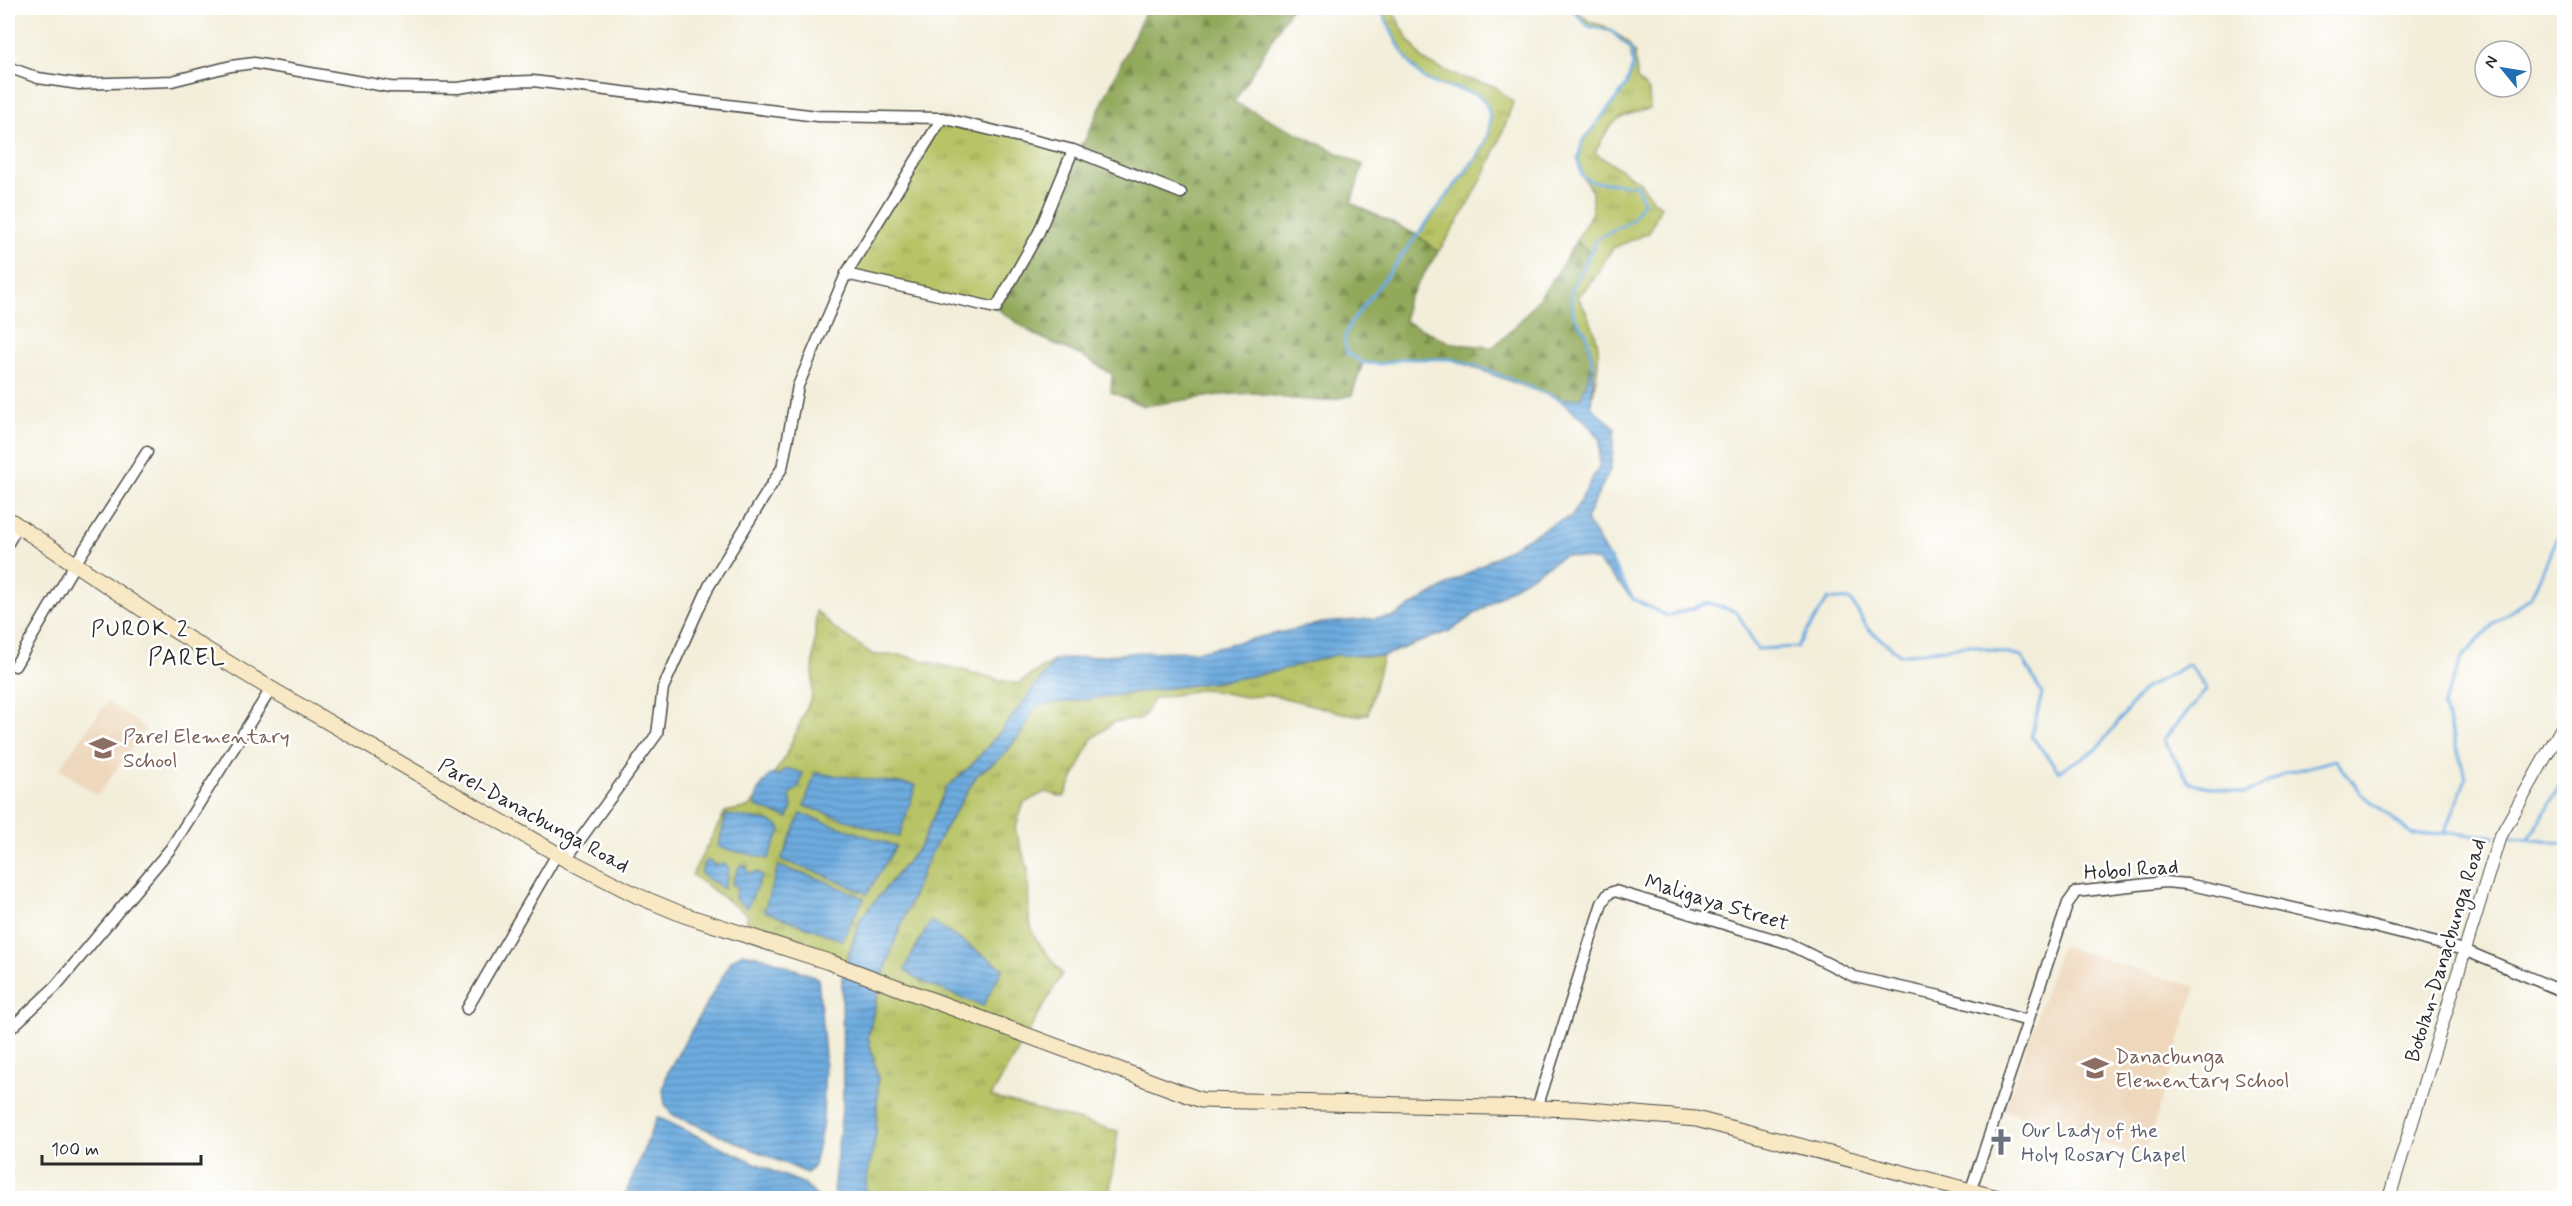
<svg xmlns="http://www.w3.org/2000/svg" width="2572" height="1206" font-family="Mynerve,sans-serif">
<defs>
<pattern id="grass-tufts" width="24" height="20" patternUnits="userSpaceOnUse" patternTransform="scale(1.5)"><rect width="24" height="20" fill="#b7c365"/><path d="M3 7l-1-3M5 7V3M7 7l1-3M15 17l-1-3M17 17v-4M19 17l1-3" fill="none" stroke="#959f53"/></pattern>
<pattern id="forest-firs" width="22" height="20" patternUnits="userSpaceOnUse" patternTransform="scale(1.5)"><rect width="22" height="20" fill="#91a95a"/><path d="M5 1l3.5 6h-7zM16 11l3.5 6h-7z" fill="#778a4b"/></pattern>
<pattern id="water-rules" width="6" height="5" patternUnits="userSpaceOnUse" patternTransform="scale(1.5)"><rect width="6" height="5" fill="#6dace0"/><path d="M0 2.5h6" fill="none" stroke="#5a8cb6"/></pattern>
</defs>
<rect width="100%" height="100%" fill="#fff"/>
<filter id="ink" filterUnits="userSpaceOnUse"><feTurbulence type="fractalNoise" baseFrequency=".0167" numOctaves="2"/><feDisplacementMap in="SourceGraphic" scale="12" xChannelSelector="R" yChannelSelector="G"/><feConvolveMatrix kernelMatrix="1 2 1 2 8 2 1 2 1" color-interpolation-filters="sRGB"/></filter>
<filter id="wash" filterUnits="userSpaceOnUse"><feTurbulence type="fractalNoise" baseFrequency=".008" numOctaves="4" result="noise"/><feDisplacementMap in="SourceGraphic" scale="24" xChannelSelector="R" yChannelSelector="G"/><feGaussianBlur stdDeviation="1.35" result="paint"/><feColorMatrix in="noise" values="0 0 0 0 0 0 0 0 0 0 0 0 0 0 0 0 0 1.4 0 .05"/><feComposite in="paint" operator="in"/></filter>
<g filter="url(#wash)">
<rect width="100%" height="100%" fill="#f3eeda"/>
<!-- built -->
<g fill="#eed7bb">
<polygon points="108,701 146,729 97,796 59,768"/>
<polygon points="2061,946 2196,987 2144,1158 2004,1110"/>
</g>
<!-- grass -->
<g fill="url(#grass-tufts)" stroke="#717748" stroke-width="1.5">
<path d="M1380,8H1391L1409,40L1423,60L1457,76L1494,86L1513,102C1495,159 1472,203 1438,252L1417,235L1478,155C1486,142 1493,128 1489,112C1482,82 1438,93 1420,75C1402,57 1391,30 1380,8Z"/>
<path d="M1571,8H1574L1590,22L1604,26L1627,41L1635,54L1637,79L1649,91L1650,109C1614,116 1612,121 1595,153L1640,182L1652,199L1661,206L1649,233L1613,248L1593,280L1578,297C1601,337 1602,350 1593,395V362L1587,334L1574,316L1571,292L1583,271L1590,253L1576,241L1592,212V191L1582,176L1578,160L1582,142L1626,86L1633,65L1630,49L1611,31L1588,26Z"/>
<polygon points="942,118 1073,150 1039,232 996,308 846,274"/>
<polygon points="816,611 834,628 874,655 901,655 1017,684 1055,660 1002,730 971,766 946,788 921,845 861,918 843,967 743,934 748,915 692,875 725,812 750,807 783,761 812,696"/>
<polygon points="1335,655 1383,656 1368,714 1354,716 1273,695 1246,697 1203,689 1153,699 1142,719 1114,722 1092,739 1064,797 1045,792 1024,803 1015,829 1028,869 1029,918 1034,936 1062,974 991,1097 1118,1131 1109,1198 874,1198 865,1188 876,1134 878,1078 868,1037 881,981 893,946 925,865 944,830 977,775 1003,756 1022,732 1036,705 1223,681 1273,672"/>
</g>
<!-- forest -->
<path fill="url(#forest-firs)" stroke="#5e6a42" stroke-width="1.5" d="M1147,8H1291L1234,102L1363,165L1351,203L1417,235L1438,252L1406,302L1405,321L1453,344L1493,347C1528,317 1553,282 1576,241L1590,253L1583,271L1571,292L1574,316L1587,334L1594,362L1581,398L1558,399L1451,359H1403L1381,364L1363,363L1352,395L1326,401L1292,399L1255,393L1220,395L1144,406L1111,392L1112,374L1082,356L1035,335L996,308L1039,232L1073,150L1084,142Z"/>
<!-- water -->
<g fill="url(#water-rules)" stroke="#4c6c86" stroke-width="1.5">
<polygon points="1594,362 1591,407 1615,427 1611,468 1586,519 1633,599 1597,561 1565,555 1518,584 1452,630 1383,656 1335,655 1273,672 1223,681 1036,706 1022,732 1003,756 977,775 944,830 925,865 893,946 878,992 868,1037 878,1078 876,1134 865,1188 874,1198 838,1198 833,1191 843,1101 842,978 861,918 921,845 946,788 971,766 1002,730 1055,660 1139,652 1199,651 1322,623 1393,617 1550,525 1572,516 1599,466 1600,440 1586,422 1558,399 1581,398"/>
<polygon points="789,769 803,773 799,787 790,794 792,807 788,818 756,807 757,792 770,775 780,775 783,770"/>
<polygon points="815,773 916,785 899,837 804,806"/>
<polygon points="801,814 896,846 867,894 822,874 781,860"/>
<polygon points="726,815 768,821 779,826 781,830 768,859 718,847"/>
<polygon points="709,861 714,865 724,863 729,868 724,889 701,874 704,862"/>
<polygon points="742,865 748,867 746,870 749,873 758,872 762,876 747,908 735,899 737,887 732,884 739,867"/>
<polygon points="778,866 823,880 864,898 842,940 764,911"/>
<polygon points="931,921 1003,968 983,1006 925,983 905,971 910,957"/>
<polygon points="742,953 764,957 818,978 825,1056 823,1122 814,1166 807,1173 673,1115 665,1105 663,1089 668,1071 732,960"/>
<polygon points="657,1117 779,1174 805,1184 818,1198 624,1198"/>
</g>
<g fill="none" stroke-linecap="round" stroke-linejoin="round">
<!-- stream -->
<g stroke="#6dace0" stroke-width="3">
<path d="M1380,8C1391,30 1402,57 1420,75C1438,93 1482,82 1489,112C1493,128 1486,141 1478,155L1350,324L1344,338L1347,353L1363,363L1381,364L1403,359H1451L1476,366L1562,400"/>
<polyline points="1571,8 1588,26 1611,31 1631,49 1633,65 1626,86 1582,142 1578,160 1582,176 1593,182 1636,185 1644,201 1631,221 1597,239 1571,292 1574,316 1587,334 1593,366"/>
<polyline points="1605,557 1610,558 1633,599 1667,616 1709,603 1737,612 1757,649 1797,647 1828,599 1851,600 1868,629 1901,655 1970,645 2022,657 2042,694 2031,736 2059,771 2096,750 2144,689 2189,664 2207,689 2163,740 2190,783 2245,794 2286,773 2336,760 2362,794 2413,835 2445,833 2495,836"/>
<polyline points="2445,833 2466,778 2443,705 2462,658 2494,623 2531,597 2564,523"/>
<polyline points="2505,837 2564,843"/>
<polyline points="2529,839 2561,783 2564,783"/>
</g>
</g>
</g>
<g filter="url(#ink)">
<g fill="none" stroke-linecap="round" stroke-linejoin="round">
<defs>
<g id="minor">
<polyline points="8,67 38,78 79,84 172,81 231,66 254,63 390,87 458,88 498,82 533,81 817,116 942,118 1073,150 1039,232 996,308 846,274"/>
<polyline points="1073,150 1181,193"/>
<polyline points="8,543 18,526"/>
<polyline points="15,666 75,564 147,452"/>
<polyline points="566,859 657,734 663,688 709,586 782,468 798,386 846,274 942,118"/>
<polyline points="467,1009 557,854"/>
<polyline points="8,1031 55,987 171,848 271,689"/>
<polyline points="1537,1108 1602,903 1608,894 1615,891 1787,943 1855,977 1940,996 2028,1021"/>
<polyline points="1970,1192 2068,903 2076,892 2165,882 2187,884 2355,922 2464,950 2564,992"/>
</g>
<polyline id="tertiary" points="2389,1198 2499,839 2564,724"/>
<polyline id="secondary" points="8,519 169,627 271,689 566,859 638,896 684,915 829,962 1201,1100 1577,1109 1696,1119 1998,1198"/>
</defs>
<!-- minor casing -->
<use href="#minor" stroke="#494845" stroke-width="13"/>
<!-- tertiary casing -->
<use href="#tertiary" stroke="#494845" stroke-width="14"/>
<!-- secondary casing -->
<use href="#secondary" stroke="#494845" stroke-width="17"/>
<!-- minor -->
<use href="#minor" stroke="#fff" stroke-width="10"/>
<!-- tertiary -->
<use href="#tertiary" stroke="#fff" stroke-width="12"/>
<!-- secondary -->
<use href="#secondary" stroke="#f8e8c3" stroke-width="15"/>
</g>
</g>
<!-- icons -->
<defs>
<symbol id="school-bare" viewBox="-9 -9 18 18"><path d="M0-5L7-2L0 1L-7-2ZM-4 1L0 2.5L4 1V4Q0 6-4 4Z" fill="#8d6e63" stroke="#fff" stroke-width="2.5" paint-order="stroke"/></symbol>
<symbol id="church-bare" viewBox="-9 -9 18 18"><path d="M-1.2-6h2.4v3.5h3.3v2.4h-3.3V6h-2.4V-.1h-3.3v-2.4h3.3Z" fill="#6b7280" stroke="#fff" stroke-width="2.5" paint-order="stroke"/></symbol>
</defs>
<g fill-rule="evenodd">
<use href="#school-bare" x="84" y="729" width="38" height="38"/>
<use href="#school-bare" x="2076" y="1049" width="38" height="38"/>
<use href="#church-bare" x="1982" y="1123" width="38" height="38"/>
</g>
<g text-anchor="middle" stroke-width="5" stroke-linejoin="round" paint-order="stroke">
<!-- education labels -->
<g font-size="21" fill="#785e54" stroke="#fff" text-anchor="start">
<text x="123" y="743">Parel Elementary<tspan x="123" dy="24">School</tspan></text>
<text x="2115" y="1063">Danacbunga<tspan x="2115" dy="24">Elementary School</tspan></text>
</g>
<!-- street labels -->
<g font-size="21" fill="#2b2b2b" stroke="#fff">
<text transform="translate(534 815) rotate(29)" y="7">Parel-Danacbunga Road</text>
<text transform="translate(2131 869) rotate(-4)" y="7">Hobol Road</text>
<text transform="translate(1717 902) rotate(17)" y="7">Maligaya Street</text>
<text transform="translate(2445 950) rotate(-73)" y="7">Botolan-Danacbunga Road</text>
</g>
<!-- worship labels -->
<g font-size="21" fill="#5b616d" stroke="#fff" text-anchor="start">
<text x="2021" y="1137">Our Lady of the<tspan x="2021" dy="24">Holy Rosary Chapel</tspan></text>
</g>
<!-- neighbourhood labels -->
<g font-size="22" letter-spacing="1.5" fill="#2b2b2b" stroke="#fff">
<text x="140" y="636">PUROK 2</text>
</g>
<!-- quarter labels -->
<g font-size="24" letter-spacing="1.5" fill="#2b2b2b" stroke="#fff">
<text x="187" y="665">PAREL</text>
</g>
</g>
<!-- margin -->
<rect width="2572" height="1206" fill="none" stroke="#fff" stroke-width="30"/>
<!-- north arrow -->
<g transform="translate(2503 69) rotate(300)"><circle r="28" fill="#ffffff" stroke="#aaaaaa" stroke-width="1.5"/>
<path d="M0-4.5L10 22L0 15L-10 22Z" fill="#1f6fb2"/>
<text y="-9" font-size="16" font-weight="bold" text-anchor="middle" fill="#2b2b2b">N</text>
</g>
<!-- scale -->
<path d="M42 1155v9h159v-9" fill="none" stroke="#2b2b2b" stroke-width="3"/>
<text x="51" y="1155" font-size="18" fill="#2b2b2b" stroke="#ffffff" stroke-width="4.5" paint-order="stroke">100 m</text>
</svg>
